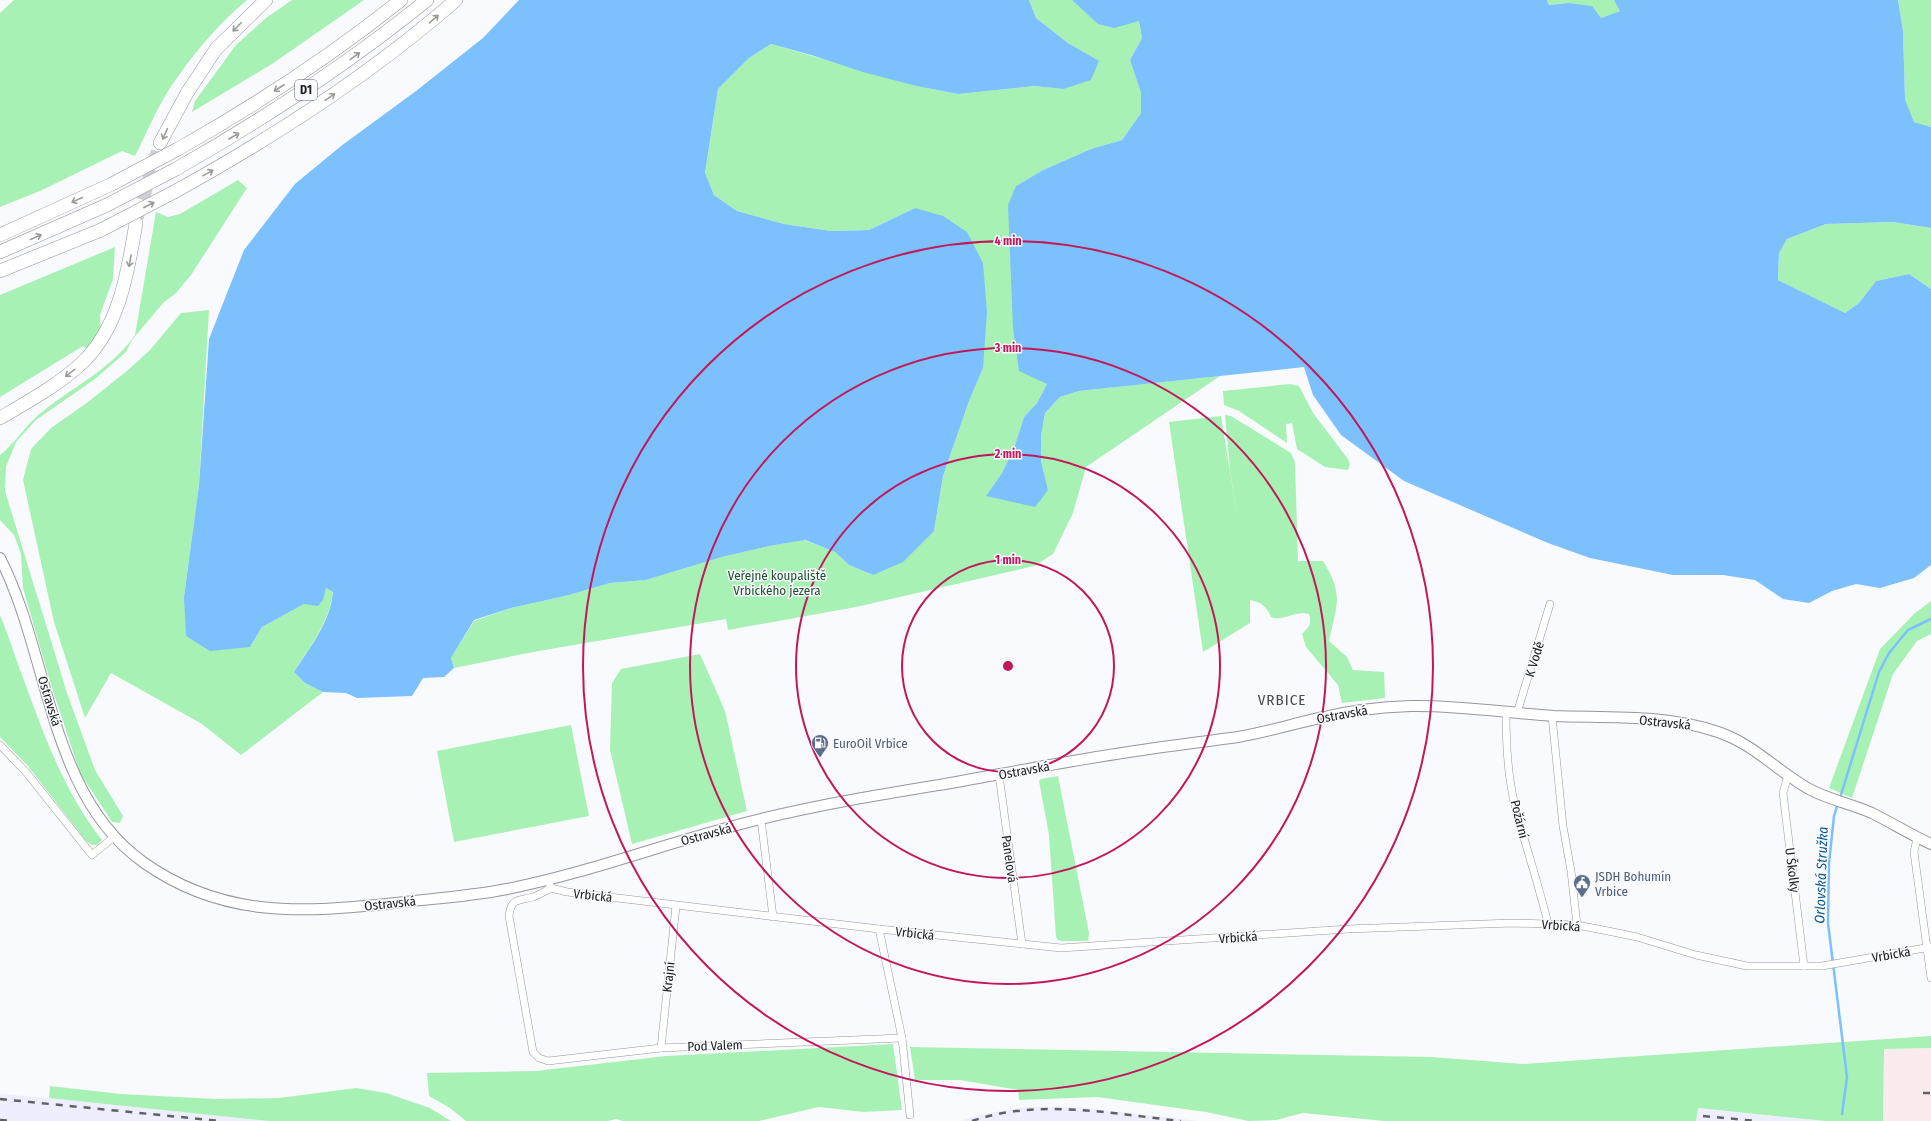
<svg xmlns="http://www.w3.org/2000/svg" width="1931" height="1121" font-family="'Fira Sans Condensed',sans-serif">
<rect width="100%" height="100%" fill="#f9fafe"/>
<!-- built -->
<g fill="#eeeffe">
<polygon points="0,1094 49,1098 269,1121 0,1121"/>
<polygon points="1026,1107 1077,1107 1199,1121 960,1121 983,1114"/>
<polygon points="1697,1108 1825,1121 1696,1121"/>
</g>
<!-- industrial -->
<polygon fill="#fcebec" points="1931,1048 1931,1121 1883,1121 1884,1049"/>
<!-- green -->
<g fill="#a8f1b5">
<path d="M14,0H247C218,24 193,54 172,85C157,107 147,133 135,156L122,151L40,191L0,207V13Z"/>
<polygon points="292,0 364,0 272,64 192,112 195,101 236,45 266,18"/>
<polygon points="1029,0 1072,0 1139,21 1142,38 1130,60 1141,93 1141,113 1122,140 1091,149 1043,170 1016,186 1047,384 1037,403 1024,417 1015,445 1002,473 986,496 1048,491 1041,461 1041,436 1045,413 1060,397 1079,391 1220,376 1086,467 1073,513 1053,554 1034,566 856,607 728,630 726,619 533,652 454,668 451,658 474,621 511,608 569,595 610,583 646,580 722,557 769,546 804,540 835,552 849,565 873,575 934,531 943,476 969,401 983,368 915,208 869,230 831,231 784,224 737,211 714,195 705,174 718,89 749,58 771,44 916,86 958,94 1034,86 1063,89 1098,61 1068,43 1036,18"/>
<polygon points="1547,0 1614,0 1621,11 1601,18 1569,3 1549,5"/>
<polygon points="1898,0 1931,0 1931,127 1914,122 1905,99 1903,31"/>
<path d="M238,180L247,188L191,275L176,293L163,303L132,340L126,352L95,379L36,420L16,442L6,467L5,491L67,693L95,770L123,816L120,823L112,822L80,773L52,688L23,588L21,554L14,535L0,520V455C14,444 23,429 36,417C68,389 110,371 135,335L156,212L168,217L180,214Z"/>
<polygon points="1893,222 1931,228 1931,289 1909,274 1876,281 1859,303 1845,313 1778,280 1779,253 1787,239 1826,224"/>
<polygon points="115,247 113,279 100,315 101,333 88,350 83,346 0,397 0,295"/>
<path d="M209,310L199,485L184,597L250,647L262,627L304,604L323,600L325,587L333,592C329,623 310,646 294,672L305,683L323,692L241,755L202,724L111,673L85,718L54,622L23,480L31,449L51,428L88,402L128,370L150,350L181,313Z"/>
<polygon points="1290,384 1299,386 1313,413 1348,459 1350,464 1348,470 1325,467 1297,449 1292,423 1286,424 1287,443 1239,411 1224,405 1223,391"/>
<path d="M1225,415L1231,416L1291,453L1295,462L1298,561H1323C1344,595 1337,604 1329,641L1347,657L1353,670L1384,672L1385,698L1342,703L1338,685L1306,647L1302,634C1309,627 1312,624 1309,614C1296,610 1282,622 1271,617C1267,607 1261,602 1250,600V623L1203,652L1169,422L1221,416L1240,533L1230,470Z"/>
<polygon points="1931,601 1931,634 1917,641 1893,674 1852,798 1829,788 1880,649 1915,613"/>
<path d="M0,615C7,631 12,648 18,664C41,726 61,788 102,840L97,845H92L86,841L28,766L0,737Z"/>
<polygon points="700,654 725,711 747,811 632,844 610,750 612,683 621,669"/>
<polygon points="571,725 589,816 454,842 437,751"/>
<polygon points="1058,776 1089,933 1088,941 1062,941 1058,940 1056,937 1049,835 1039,781 1041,779"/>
<polygon points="1931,1036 1931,1048 1884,1049 1883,1121 1825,1121 1698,1108 1696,1121 1384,1121 1303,1113 1276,1120 1248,1121 1206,1112 1097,1097 1019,1100 1018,1090 960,1080 915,1080 910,1047 1431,1057 1523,1064"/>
<polygon points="893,1044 902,1110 864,1112 819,1107 759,1121 623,1121 616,1119 608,1121 466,1121 450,1108 429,1096 427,1073 536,1071 666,1056"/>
<polygon points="50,1086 121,1094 216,1099 279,1098 356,1088 386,1093 430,1108 451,1121 269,1121 49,1098"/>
</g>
<!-- water -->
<g fill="#7dc0fe">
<path d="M519,0H1029L1036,18L1068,43L1099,61L1091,80L1063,89L1034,86L958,94L916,86L863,72L811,55L771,44L749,58L718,89L705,173L714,195L737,211L784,224L831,231L869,230L915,208L943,216L967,232L983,263L987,312L983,368L969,401L943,476L934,531L903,562L873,575L849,565L835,552L805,540L769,546L722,557L646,580L610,583L569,595L511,608L474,620L451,658L454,668L444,677L423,678L412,696L357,698L346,693L323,692L305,683L294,672C310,647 330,623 333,592L326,588L323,600L318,606L304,604L262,627L250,647L210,651L186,636L184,597L199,485L209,339L244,250L295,184L341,146L416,91L483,38Z"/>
<polygon points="1072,0 1547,0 1549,5 1569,3 1592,6 1601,18 1620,11 1614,0 1898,0 1903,31 1905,99 1914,122 1931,127 1931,228 1893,222 1826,224 1787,239 1779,253 1778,280 1845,313 1859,303 1876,281 1909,274 1931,289 1931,565 1914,578 1880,588 1856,584 1832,591 1809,603 1783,599 1755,580 1723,575 1673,575 1590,558 1548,543 1404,481 1341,435 1313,395 1304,367 1079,391 1060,397 1045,413 1041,436 1041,461 1048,490 1035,507 986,496 1002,473 1015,445 1024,417 1037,403 1047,384 1019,371 1013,328 1008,205 1016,186 1043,170 1091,149 1122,140 1141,113 1141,93 1130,60 1142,38 1139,21 1114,28 1098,24"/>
</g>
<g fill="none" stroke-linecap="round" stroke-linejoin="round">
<!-- stream -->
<g stroke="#7dc0fe" stroke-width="2.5">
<polyline points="1840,798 1879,672 1889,653 1908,630 1931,619"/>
<polyline points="1838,803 1834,816 1829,863 1828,923 1847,1077 1842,1114"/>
</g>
<!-- motorway-tunnel -->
<polyline stroke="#cecfd2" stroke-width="13" stroke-dasharray="13 6" stroke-linecap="butt" points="137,218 160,143"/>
<defs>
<g id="minor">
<path d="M1506,712C1506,742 1508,781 1516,809C1526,848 1539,885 1548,924"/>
<polyline points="1517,713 1550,604"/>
<polyline points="1552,716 1563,826 1571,871 1577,925"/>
<polyline points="0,745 26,772 92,855 115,836"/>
<polyline points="999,775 1022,944"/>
<polyline points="1788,775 1783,793 1804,966"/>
<polyline points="761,819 773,917"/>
<polyline points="1917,838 1914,852 1931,978"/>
<polyline points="548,879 551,888 567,892 879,929 1061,948 1348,929 1512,923 1577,925 1608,931 1637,937 1696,955 1747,966 1822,966 1931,947"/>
<path d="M551,888C545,891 539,895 533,897C518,901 511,898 509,916L533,1052L539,1058L548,1061L661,1048L902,1038"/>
<polyline points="879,929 902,1038 910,1115"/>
<polyline points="661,1048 676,906"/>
</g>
<path id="secondary" d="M0,558C50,655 48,794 143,862C220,917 298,913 386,904C426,899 467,897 507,889C593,872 676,839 761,819C822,804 884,794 945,784C1007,773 1068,761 1129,752C1166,746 1202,742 1238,737C1268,732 1295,723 1324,717C1353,710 1382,707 1411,706C1459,705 1507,713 1554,716C1608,718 1666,714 1718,732C1754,744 1778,772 1811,790C1830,800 1852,804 1872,813C1892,823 1911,835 1931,844"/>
<g id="motorway">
<polyline points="160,143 187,93 216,49 266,0"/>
<path d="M178,149C256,105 331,56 401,0"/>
<path d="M176,169C264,119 348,64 427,0"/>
<path d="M174,192C274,137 370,75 456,0"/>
<polyline points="0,235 112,184"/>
<polyline points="0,252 107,205"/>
<polyline points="0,271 101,230"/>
<path d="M0,418C29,401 60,384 84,361C120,325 128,271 136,223"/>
</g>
</defs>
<!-- minor casing -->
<use href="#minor" stroke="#96969d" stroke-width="8"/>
<!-- secondary casing -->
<use href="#secondary" stroke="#96969d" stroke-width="12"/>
<!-- motorway casing -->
<use href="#motorway" stroke="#96969d" stroke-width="14"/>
<!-- minor -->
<use href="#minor" stroke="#fff" stroke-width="7"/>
<!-- secondary -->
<use href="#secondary" stroke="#fff" stroke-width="10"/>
<!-- motorway -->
<use href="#motorway" stroke="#fff" stroke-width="13"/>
<!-- rail -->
<g stroke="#616164" stroke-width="2.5" stroke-dasharray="7 7" stroke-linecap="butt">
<polyline points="1923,1093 1931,1093"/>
<polyline points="0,1099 220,1121"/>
<polyline points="1703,1116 1757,1121"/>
<polyline points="0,1120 13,1121"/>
<path d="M972,1121C1039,1098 1112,1114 1181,1121"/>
</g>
<defs>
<g id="motorway-bridge">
<polyline points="112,184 178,149"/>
<polyline points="107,205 176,169"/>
<polyline points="101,230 174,192"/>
</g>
</defs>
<!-- motorway-bridge casing -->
<use href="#motorway-bridge" stroke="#96969d" stroke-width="14" stroke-linecap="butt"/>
<!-- motorway-bridge -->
<use href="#motorway-bridge" stroke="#fff" stroke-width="13"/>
</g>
<!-- one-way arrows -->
<defs><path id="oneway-shaft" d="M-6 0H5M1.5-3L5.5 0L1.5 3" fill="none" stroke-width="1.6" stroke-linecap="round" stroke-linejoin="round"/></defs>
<g stroke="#9b9b9c">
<use href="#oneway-shaft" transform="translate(434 19) rotate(-41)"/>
<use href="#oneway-shaft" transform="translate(237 27) rotate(135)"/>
<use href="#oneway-shaft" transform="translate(355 56) rotate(-37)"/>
<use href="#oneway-shaft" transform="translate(279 88) rotate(147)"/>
<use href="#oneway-shaft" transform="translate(330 97) rotate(-35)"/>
<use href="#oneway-shaft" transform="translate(165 134) rotate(114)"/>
<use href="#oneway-shaft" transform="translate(234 136) rotate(-30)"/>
<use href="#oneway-shaft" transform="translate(208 173) rotate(-29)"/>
<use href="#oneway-shaft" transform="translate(77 200) rotate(155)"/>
<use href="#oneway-shaft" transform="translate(149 205) rotate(-27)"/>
<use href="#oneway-shaft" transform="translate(36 237) rotate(-24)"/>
<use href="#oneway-shaft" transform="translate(130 261) rotate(101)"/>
<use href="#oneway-shaft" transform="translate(70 373) rotate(142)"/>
</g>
<!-- distance rings -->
<g fill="none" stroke="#c2185b" stroke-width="2">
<circle cx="1008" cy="666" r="106"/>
<circle cx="1008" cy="666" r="212"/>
<circle cx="1008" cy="666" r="318"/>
<circle cx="1008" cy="666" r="425"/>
</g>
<!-- icons -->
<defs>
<symbol id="fuel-pin" viewBox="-11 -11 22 30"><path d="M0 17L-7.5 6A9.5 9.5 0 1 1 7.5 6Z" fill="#5c6f8a" stroke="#f9fafe"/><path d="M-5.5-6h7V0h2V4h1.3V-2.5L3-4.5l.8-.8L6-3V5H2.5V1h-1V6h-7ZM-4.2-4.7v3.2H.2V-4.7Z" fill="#fff"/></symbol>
<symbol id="civic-pin" viewBox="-11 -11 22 30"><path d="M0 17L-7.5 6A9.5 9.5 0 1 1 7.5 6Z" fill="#5c6f8a" stroke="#f9fafe"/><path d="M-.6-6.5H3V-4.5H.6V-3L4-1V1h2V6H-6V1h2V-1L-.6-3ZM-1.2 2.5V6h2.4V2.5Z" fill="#fff"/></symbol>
</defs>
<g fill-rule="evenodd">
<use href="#fuel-pin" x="810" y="733" width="20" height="27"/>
<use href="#civic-pin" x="1572" y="873" width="20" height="27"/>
</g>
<g text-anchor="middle" stroke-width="3" stroke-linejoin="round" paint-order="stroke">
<!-- shield labels -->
<rect fill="#f9fafe" stroke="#626265" stroke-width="1" x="295" y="80" width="22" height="20" rx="3"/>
<g font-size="12" font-weight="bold" fill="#212123">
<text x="306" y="94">D1</text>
</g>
<!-- park labels -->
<g font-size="13" fill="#1d512b" stroke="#f9fafe">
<text x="777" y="580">Veřejné koupaliště<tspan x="777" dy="15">Vrbického jezera</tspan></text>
</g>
<!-- street labels -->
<g font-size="13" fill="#212123" stroke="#f9fafe">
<text transform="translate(1534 659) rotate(-73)" y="5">K Vodě</text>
<text transform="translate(50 701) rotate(73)" y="5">Ostravská</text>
<text transform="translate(1342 714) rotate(-10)" y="5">Ostravská</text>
<text transform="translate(1665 722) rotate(6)" y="5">Ostravská</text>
<text transform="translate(1024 770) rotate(-10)" y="5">Ostravská</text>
<text transform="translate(1520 819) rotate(76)" y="5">Požární</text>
<text transform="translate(706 834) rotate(-15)" y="5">Ostravská</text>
<text transform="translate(1010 859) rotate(82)" y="5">Panelová</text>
<text transform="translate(1793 870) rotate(83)" y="5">U Školky</text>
<text transform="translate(593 895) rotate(6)" y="5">Vrbická</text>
<text transform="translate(390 903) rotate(-6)" y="5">Ostravská</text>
<text transform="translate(1561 925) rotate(4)" y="5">Vrbická</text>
<text transform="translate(915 933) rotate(6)" y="5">Vrbická</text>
<text transform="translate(1238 937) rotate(-4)" y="5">Vrbická</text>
<text transform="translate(1891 954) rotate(-10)" y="5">Vrbická</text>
<text transform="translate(668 977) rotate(-84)" y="5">Krajní</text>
<text transform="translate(715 1045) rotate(-2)" y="5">Pod Valem</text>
</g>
<!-- service labels -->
<g font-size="13" fill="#4e5e75" stroke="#f9fafe" text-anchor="start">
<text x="833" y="748">EuroOil Vrbice</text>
<text x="1595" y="881">JSDH Bohumín<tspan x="1595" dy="15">Vrbice</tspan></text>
</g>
<!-- water labels -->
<g font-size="14" font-style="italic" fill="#0a578f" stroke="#f9fafe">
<text transform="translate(1821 875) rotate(-88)" y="5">Orlovská Stružka</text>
</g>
<!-- quarter labels -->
<g font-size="15" letter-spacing="1" fill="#49494f" stroke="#f9fafe">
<text x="1282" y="705">VRBICE</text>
</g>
</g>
<circle cx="1008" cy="666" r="6" fill="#c2185b" stroke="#f9fafe" stroke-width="2"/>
<g font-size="12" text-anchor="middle" font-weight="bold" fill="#c2185b" stroke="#f9fafe" stroke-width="3" stroke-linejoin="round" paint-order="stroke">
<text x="1008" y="245">4 min</text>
<text x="1008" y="352">3 min</text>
<text x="1008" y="458">2 min</text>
<text x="1008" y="564">1 min</text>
</g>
</svg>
